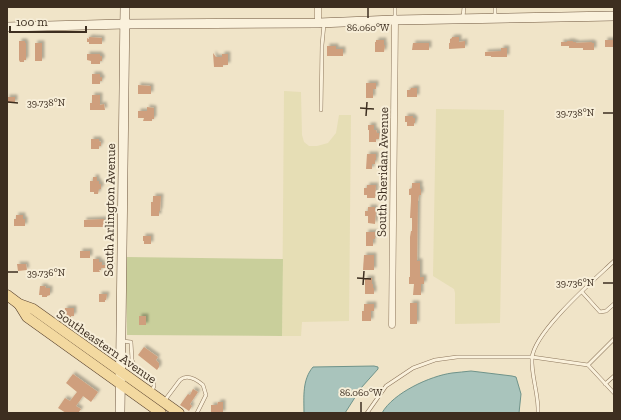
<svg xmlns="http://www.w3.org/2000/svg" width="621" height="420" font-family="'Zilla Slab',serif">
<defs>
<filter id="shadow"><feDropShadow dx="2.5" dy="-2.5" stdDeviation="1" flood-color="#0004"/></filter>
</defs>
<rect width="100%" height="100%" fill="#f0e4c8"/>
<!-- farmland -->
<g fill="#e6deb5">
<polygon points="284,91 301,92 302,135 304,142 309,146 317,146 328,143 336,133 339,115 351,115 349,321 302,322 301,336 282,336"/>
<polygon points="436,109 504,110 500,323 455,324 455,293 454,289 433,276"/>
</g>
<!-- green -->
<polygon fill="#c9cf9b" points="126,257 283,259 282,336 127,335"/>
<!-- water -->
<g fill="#a9c4bc" stroke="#6f938a">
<path d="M374,366L378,367V369L361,388L345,413H304C304,397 302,380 313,367Z"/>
<path d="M471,371L512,376L516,377L521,394L519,413H382C393,393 430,376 452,373C458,372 465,372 471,371Z"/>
</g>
<!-- building -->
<g fill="#cf9f7d" filter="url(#shadow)">
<polygon points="89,37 102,38 102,44 89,44 89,42 87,42 87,38 89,39"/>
<polygon points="452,37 459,37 459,42 465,41 465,48 449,49 449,43 450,43 450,39 452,38"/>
<polygon points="376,40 384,40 384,45 385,45 384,52 375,52 375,42 376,42"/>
<rect x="605" y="40" width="9" height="7"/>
<polygon points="19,41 25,41 25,43 26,43 26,60 24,60 24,62 20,62 19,60"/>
<polygon points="567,41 573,41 573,42 576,42 576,43 592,42 592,43 594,43 594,50 583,50 583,48 569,48 569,46 561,46 561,42 567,42"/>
<rect x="35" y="43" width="7" height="18"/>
<polygon points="413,43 429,43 429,50 412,50"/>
<polygon points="327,46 336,46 336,49 343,49 343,56 327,56"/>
<polygon points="501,48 507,48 507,57 491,57 491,56 485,56 485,52 501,51"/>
<polygon points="213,53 216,57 222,57 222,54 228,54 228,65 223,65 223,67 214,67"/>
<polygon points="87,54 100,54 100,56 102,56 102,61 100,61 100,64 91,64 91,61 87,60"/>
<polygon points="92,74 100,74 100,77 102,77 102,81 100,81 100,84 92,84"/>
<polygon points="366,83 376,83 376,89 373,89 373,98 366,98"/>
<polygon points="138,85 150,86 151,86 151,94 138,94"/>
<polygon points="411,88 417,88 417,97 407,97 407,90 410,90"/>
<polygon points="92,95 100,95 100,105 104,104 105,110 90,110 90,103 92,103"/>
<rect x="7" y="97" width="8" height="6"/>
<polygon points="147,107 154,108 154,119 152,119 152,121 143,121 144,118 138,118 138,111 147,111"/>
<polygon points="405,116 413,116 413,118 415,118 415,123 414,123 414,126 407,126 407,122 405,122"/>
<polygon points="368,125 374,125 374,130 376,130 377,133 379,133 379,139 376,139 376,142 369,142 369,130 368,130"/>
<polygon points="91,139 99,139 99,141 101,142 101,146 99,146 99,149 91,149"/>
<polygon points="367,154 376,154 376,160 375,160 375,164 372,164 372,169 366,169"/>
<polygon points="93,177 97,177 97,181 99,181 99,184 101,184 101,189 99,189 98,194 94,194 94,192 90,192 90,181 93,181"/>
<polygon points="412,183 420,183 420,189 421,189 421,195 419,195 418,201 417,261 420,261 420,277 424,277 424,284 421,284 421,295 413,295 414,284 409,284 409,277 410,277 410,237 411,231 412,231 412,218 410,218 411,201 411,195 409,195 409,189 412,188"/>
<polygon points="367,185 376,185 375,198 367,198 367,195 364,195 364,188 367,188"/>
<polygon points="153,196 161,196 160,211 159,211 159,216 151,216 151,202 153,202"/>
<polygon points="368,207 375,207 375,211 376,211 375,224 368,223 368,216 365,216 365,211 368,211"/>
<polygon points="16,215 23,215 23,219 25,219 25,226 14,226 14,219 16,219"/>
<polygon points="104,219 104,227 84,227 84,220"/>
<polygon points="366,232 375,232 375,239 373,239 373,246 366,246"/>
<polygon points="143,236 151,236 151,244 144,244 144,241 143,241"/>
<rect x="80" y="251" width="10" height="7"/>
<polygon points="364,255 374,255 374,270 363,270"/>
<polygon points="93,259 99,259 99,262 102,262 102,265 111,265 111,268 101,268 101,270 99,270 100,272 93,272"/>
<polygon points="17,264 26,264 27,270 18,271"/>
<polygon points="365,278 372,278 372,284 373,284 373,288 374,288 374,294 365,294"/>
<polygon points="40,286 45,286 46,288 50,288 50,295 47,296 47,297 42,297 42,295 39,295"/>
<polygon points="99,294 107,294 106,300 105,300 105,302 99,302"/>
<rect x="410" y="303" width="7" height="21"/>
<polygon points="364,304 374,304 374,311 371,311 371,321 362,321 362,311 364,311"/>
<polygon points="65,308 74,308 74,316 71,316 71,318 67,318 67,315 64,315"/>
<rect x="139" y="316" width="7" height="9"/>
<polygon points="144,347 158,357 156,360 159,363 159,367 157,370 138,355"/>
<polygon points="73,374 98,392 91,402 83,396 76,406 81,409 78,413 66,413 58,408 65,398 70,401 77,392 66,383"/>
<polygon points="193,389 198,392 190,404 192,406 189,411 180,405 188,394 190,395"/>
<polygon points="218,402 223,402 223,413 211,413 211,405 217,405"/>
</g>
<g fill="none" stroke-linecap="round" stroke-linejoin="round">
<defs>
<g id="service">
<polyline points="463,17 464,7"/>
<polyline points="495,17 495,7"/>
<polyline points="395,18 395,7"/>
<polyline points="321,110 322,45 324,24"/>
<polyline points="582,292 600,312 606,311 614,304"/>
<polyline points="122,341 131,342 132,360 134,365 154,380 154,386 152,391"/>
<polyline points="122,362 127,362 132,360"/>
<polyline points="588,365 614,339"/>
<polyline points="605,384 614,376"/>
<path d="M165,400L180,380C187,374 197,380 203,385L206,395L197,413"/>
<polyline points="367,413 386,386 413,368 435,360 457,357 532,357 588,365 614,393"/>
<path d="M538,413C539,395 531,376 532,358C534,332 594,280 614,261"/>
</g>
<g id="minor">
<polyline points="318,23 318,7"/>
<polyline points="392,325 395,20"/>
</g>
<g id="secondary">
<polyline points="7,27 125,24 318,23 395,20 614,16"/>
<polyline points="120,413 125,7"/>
</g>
<g id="primary">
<polyline points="7,295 19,304 33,309 179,413"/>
<polyline points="19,304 27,317 161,413"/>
</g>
</defs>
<!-- service casing -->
<use href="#service" stroke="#8d765c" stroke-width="4"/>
<!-- minor casing -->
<use href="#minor" stroke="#8d765c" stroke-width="7"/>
<!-- secondary casing -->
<use href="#secondary" stroke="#6f573f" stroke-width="10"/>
<!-- primary casing -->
<use href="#primary" stroke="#5b4430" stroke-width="11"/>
<!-- service -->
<use href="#service" stroke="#faf1dc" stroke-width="3"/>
<!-- minor -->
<use href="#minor" stroke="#faf1dc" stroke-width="6"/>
<!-- secondary -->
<use href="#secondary" stroke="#faf1dc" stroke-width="9"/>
<!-- primary -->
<use href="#primary" stroke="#f3d9a0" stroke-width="10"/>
</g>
<!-- ticks -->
<path fill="none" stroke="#3d2e20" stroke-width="1.5" d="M368,18V8M8,102L18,103M360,108L374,109M603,113H613M366,116L367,102M8,272H18M357,278L371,279M603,283H613M363,285L364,271M361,412V402"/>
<g text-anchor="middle" stroke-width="4" stroke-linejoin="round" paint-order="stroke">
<!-- street labels -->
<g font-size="13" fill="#3d2e20" stroke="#f7eed8">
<text transform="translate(382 172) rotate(-89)" y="5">South Sheridan Avenue</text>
<text transform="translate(109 210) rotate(-89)" y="5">South Arlington Avenue</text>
<text transform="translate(107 346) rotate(35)" y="5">Southeastern Avenue</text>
</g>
</g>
<g font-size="10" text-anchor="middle" fill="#3d2e20" stroke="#f7eed8" stroke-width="4" stroke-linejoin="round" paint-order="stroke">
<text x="368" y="31">86.060°W</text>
<text x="46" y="106">39.738°N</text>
<text x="575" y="116">39.738°N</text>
<text x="46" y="276">39.736°N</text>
<text x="575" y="286">39.736°N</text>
<text x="361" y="396">86.060°W</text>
</g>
<!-- border -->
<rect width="621" height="420" fill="none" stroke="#3d2e20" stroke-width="16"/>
<!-- scale -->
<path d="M10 26v6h76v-6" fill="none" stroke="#3d2e20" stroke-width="2"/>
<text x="16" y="26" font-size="12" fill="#3d2e20" stroke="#f7eed8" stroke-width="3" paint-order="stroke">100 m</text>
</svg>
